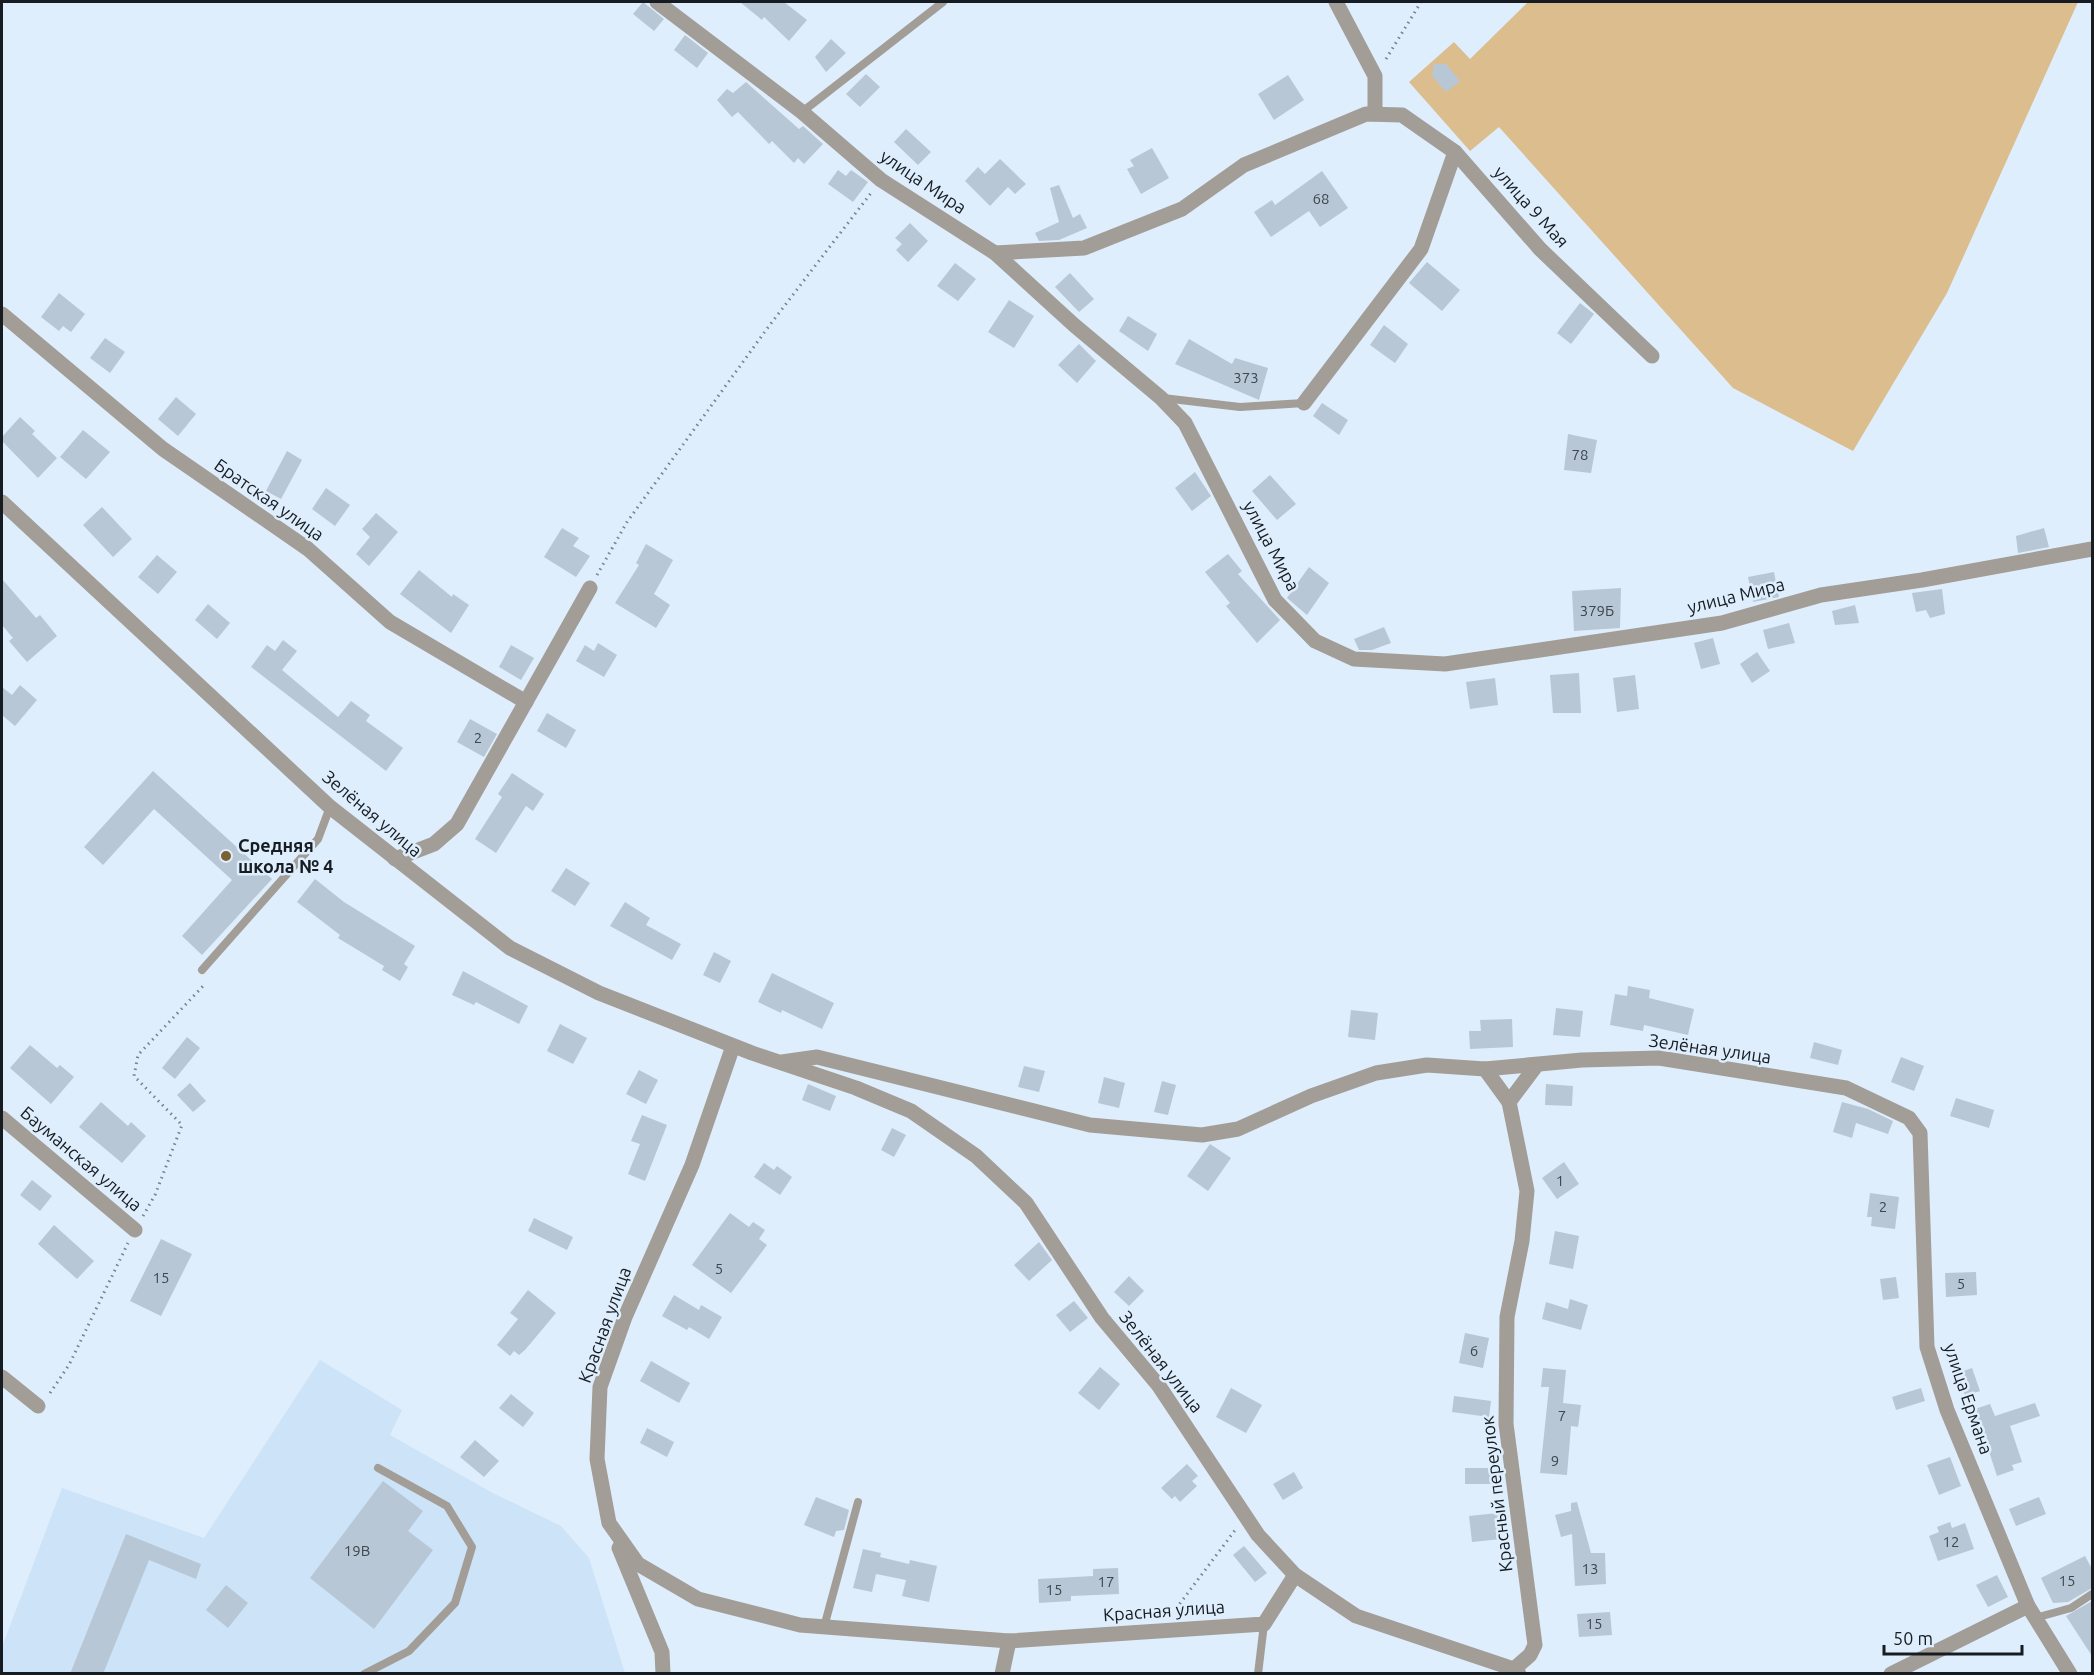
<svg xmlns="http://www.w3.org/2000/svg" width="2094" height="1675" font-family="Ubuntu,sans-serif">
<rect width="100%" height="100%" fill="#deeefd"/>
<!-- built -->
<polygon fill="#cde3f8" points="320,1360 402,1410 390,1435 491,1492 561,1526 589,1558 625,1673 2,1674 2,1647 62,1488 204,1538"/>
<!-- green -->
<polygon fill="#dbbd8e" points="1528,2 2078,2 1947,293 1853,451 1733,388 1499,127 1470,151 1409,82 1454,42 1470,59"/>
<!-- building -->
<g fill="#b7c7d6">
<polygon points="643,2 664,19 654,31 633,14"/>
<polygon points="740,2 784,2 807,20 789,41 764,17 762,20"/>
<polygon points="685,35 708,53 697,68 674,50"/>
<polygon points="831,39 846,53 826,72 815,57"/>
<polygon points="1434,64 1446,64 1460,81 1446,92 1432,76"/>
<polygon points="866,74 880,87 860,107 846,94"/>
<polygon points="1288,75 1304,100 1274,120 1258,94"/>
<polygon points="746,82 799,129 803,126 823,144 804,164 798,158 794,163 772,141 769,144 738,112 732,117 717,100 727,89 733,93"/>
<polygon points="906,129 931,152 918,165 894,142"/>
<polygon points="1152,148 1169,178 1141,194 1127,169 1134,166 1130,160"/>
<polygon points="1000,159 1026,184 1015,194 1008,187 990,206 965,181 978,167 985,174"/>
<polygon points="838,170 846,176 851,170 868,182 853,202 828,184"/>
<polygon points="1322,171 1348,208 1320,227 1309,211 1271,237 1254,212 1272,200 1275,205"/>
<polygon points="1059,185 1073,218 1080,214 1087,228 1059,240 1039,241 1035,233 1059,222 1050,188"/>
<polygon points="910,223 928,241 908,262 896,250 902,244 895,238"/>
<polygon points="1427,262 1460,290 1442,311 1409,283"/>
<polygon points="955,263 976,279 958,301 937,286"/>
<polygon points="1070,273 1094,299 1079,312 1055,287"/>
<polygon points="59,293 85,314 71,332 63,326 59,331 41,317"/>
<polygon points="1009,300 1034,316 1014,348 988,332"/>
<polygon points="1580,303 1594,314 1571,344 1557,333"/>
<polygon points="1128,316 1157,334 1148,351 1119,331"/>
<polygon points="1384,325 1408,344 1395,363 1370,345"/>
<polygon points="105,338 125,352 110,373 90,358"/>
<polygon points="1189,339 1232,364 1235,358 1268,368 1259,400 1175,364"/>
<polygon points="1079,344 1096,361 1077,383 1058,365"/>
<polygon points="176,397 196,414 178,436 158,419"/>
<polygon points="1322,403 1348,420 1339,435 1313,416"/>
<polygon points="20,417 35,431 32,434 57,458 38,478 2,441 2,437"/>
<polygon points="83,430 110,452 86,479 60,457"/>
<polygon points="1568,434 1597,440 1591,473 1564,470"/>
<polygon points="287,451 302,460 281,499 266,491"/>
<polygon points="1195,472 1211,496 1192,511 1175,488"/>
<polygon points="1270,475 1296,504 1277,520 1252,491"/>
<polygon points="326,488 350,505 335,526 312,509"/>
<polygon points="102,507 132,539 113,557 83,525"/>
<polygon points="376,513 398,532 369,566 356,554 370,537 362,529"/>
<polygon points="562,528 579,538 573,546 590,556 576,577 544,557"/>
<polygon points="2044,528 2049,547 2018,553 2016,536"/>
<polygon points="646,544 673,560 654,594 670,605 656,628 615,603 639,565 636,563"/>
<polygon points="1228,554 1242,571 1238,574 1280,620 1257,643 1226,606 1230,603 1205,572"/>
<polygon points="157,555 177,572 158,594 138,577"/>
<polygon points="1309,567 1329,583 1307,615 1287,598"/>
<polygon points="419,570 452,597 453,594 469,605 451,633 400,594"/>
<polygon points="1774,572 1779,597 1753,602 1748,577"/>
<polygon points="2,579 36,618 40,615 57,636 27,662 9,641 13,638 2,625"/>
<polygon points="1621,588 1620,628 1574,631 1572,591"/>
<polygon points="1942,589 1945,614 1930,618 1926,610 1916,612 1912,593"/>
<polygon points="208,604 230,623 217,639 195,620"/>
<polygon points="1855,605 1859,623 1835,625 1832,611"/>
<polygon points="1789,623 1795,643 1768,649 1763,630"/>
<polygon points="1384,627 1391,643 1372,650 1359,650 1354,639"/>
<polygon points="1713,638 1720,664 1701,669 1694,643"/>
<polygon points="283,640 297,651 282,670 338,717 351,701 370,715 366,721 403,748 386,771 251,667 267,645 275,651"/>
<polygon points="598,643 617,655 604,677 576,661 585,645 594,651"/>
<polygon points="511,645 534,658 521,680 499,667"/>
<polygon points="1757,652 1770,671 1752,683 1740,664"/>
<polygon points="1579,673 1581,713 1553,713 1550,675"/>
<polygon points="1635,675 1639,709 1617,712 1613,678"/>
<polygon points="1495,678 1498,705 1470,709 1466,682"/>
<polygon points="20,685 37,700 15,726 2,715 2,687 12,695"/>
<polygon points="547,713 576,730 566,748 537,731"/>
<polygon points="470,719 497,734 484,757 457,742"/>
<polygon points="153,771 272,879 202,955 182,936 232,880 154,809 103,865 84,847"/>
<polygon points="512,773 544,794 533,811 526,806 496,853 475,839 502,797 498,794"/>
<polygon points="566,868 590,883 575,906 551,891"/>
<polygon points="315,879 344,902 415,946 404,964 408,967 400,981 382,970 384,966 338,938 340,935 297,902"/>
<polygon points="625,902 650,918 646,925 681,944 672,960 610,926"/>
<polygon points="714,952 731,961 720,983 703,975"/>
<polygon points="463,971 528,1006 519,1024 476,1002 474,1005 452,995"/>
<polygon points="772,973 834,1003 822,1029 782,1010 781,1013 758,1002"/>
<polygon points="1628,986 1650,990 1649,998 1694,1009 1688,1035 1644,1025 1643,1031 1610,1025 1615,994 1627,996"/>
<polygon points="1556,1008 1583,1011 1580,1037 1553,1035"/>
<polygon points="1351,1010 1378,1013 1375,1040 1348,1037"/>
<polygon points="1512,1019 1513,1047 1470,1049 1469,1031 1481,1031 1480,1020"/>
<polygon points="560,1024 587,1038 573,1064 547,1051"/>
<polygon points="187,1037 200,1048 175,1079 162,1068"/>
<polygon points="1814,1042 1842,1050 1838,1065 1810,1058"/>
<polygon points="30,1045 57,1068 60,1065 74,1077 51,1104 10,1068"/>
<polygon points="1901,1057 1924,1066 1914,1091 1891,1082"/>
<polygon points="1024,1066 1045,1071 1039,1092 1018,1087"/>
<polygon points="639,1070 658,1080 646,1104 626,1094"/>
<polygon points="1104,1077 1125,1083 1119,1108 1098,1103"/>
<polygon points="1162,1081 1176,1085 1168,1115 1154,1112"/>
<polygon points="190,1083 206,1101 193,1112 177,1095"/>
<polygon points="808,1084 836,1096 830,1111 802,1100"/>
<polygon points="1546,1084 1573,1086 1572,1106 1545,1105"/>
<polygon points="1956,1098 1994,1110 1989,1128 1950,1116"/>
<polygon points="101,1102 128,1126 131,1122 146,1136 122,1163 79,1127"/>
<polygon points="1842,1102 1868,1109 1893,1121 1888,1134 1856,1123 1852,1138 1833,1132"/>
<polygon points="642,1115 667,1125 645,1181 628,1174 640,1144 631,1141"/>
<polygon points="892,1128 906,1135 894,1157 881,1150"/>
<polygon points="1210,1144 1231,1158 1208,1191 1187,1176"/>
<polygon points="1564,1162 1579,1184 1557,1199 1542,1178"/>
<polygon points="764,1163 774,1170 777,1166 792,1177 780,1195 754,1177"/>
<polygon points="32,1180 52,1196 40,1211 20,1195"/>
<polygon points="1870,1193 1899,1197 1895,1229 1871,1226 1872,1217 1867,1217"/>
<polygon points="730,1213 749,1227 753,1222 765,1230 759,1239 767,1245 731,1293 692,1265"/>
<polygon points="534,1218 573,1237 567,1250 528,1231"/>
<polygon points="54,1225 94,1261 77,1279 38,1244"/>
<polygon points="1555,1231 1579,1236 1573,1269 1549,1264"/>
<polygon points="161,1239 192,1254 161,1316 130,1301"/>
<polygon points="1039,1242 1052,1260 1029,1281 1014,1265"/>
<polygon points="1976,1272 1977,1295 1946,1297 1945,1273"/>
<polygon points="1129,1276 1144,1291 1129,1306 1114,1292"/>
<polygon points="1896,1277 1899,1298 1883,1300 1880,1279"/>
<polygon points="528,1290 556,1313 525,1350 519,1355 514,1351 510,1356 497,1345 518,1319 510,1313"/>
<polygon points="674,1295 699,1310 701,1305 722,1317 709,1339 689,1327 687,1330 662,1316"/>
<polygon points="1570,1299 1588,1305 1581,1330 1542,1319 1546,1302 1568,1309"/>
<polygon points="1074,1301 1088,1318 1070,1332 1056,1315"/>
<polygon points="1465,1333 1489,1338 1483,1368 1459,1363"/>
<polygon points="651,1361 690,1383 679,1403 640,1381"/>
<polygon points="1100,1367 1120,1384 1099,1410 1078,1393"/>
<polygon points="1543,1368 1566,1370 1563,1403 1581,1405 1578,1427 1571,1426 1567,1475 1540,1473 1549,1387 1541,1387"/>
<polygon points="1972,1368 1980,1391 1965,1396 1958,1373"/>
<polygon points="1231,1388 1262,1405 1246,1433 1216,1417"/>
<polygon points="1921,1388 1925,1401 1896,1410 1892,1397"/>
<polygon points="511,1394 534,1413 523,1427 499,1408"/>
<polygon points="1454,1396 1491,1401 1489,1417 1452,1412"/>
<polygon points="2035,1403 2040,1416 2010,1426 2022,1462 2012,1465 2014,1470 1997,1476 1975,1409 1990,1404 1995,1416"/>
<polygon points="647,1428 674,1442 667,1457 640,1443"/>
<polygon points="475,1440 499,1461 484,1477 460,1457"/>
<polygon points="1950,1457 1961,1486 1939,1495 1927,1465"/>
<polygon points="1187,1464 1198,1476 1192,1481 1197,1486 1180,1502 1175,1496 1172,1499 1161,1488"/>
<polygon points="1465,1468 1491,1468 1492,1484 1465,1484"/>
<polygon points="1294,1472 1303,1488 1283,1500 1273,1484"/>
<polygon points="383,1481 423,1511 408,1531 433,1550 374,1629 310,1578"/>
<polygon points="816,1497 849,1510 844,1530 836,1531 834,1537 804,1525"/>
<polygon points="2039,1497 2046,1514 2016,1526 2009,1509"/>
<polygon points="1577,1502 1591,1553 1605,1553 1606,1584 1575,1586 1572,1534 1561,1537 1555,1515 1571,1511 1571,1503"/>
<polygon points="1498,1513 1501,1539 1472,1542 1469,1516"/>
<polygon points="1950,1522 1952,1528 1965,1523 1974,1549 1938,1561 1929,1536 1939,1532 1937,1527"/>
<polygon points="126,1534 201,1564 196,1579 149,1560 103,1674 70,1674"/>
<polygon points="1244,1546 1267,1573 1255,1582 1233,1555"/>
<polygon points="863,1549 881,1553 880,1557 909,1564 910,1560 937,1566 929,1602 902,1596 906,1580 876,1574 872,1592 853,1588"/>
<polygon points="2085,1556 2092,1569 2092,1588 2068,1602 2053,1603 2041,1578"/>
<polygon points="1118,1568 1119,1594 1071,1596 1071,1601 1039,1603 1038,1579 1093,1576 1093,1569"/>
<polygon points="1997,1575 2008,1597 1988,1607 1976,1585"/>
<polygon points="226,1585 248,1603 228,1628 206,1610"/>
<polygon points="2092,1601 2092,1656 2066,1616"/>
<polygon points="1610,1612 1612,1635 1579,1637 1577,1614"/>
</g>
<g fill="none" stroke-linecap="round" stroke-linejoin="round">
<!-- path -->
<g stroke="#77828c" stroke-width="3" stroke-dasharray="1.5 4.5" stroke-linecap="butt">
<polyline points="1386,59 1421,2"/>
<polyline points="597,575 627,522 769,326 871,193"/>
<polyline points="143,1216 155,1195 182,1125 134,1076 138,1055 205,984"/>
<polyline points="50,1393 69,1365 128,1243"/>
<polyline points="1165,1614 1178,1606 1236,1529"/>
</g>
<!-- lane -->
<g stroke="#a29d96" stroke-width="8">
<polyline points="802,112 943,2"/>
<polyline points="1163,398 1240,407 1304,403"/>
<polyline points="202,970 318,839 330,807"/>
<polyline points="2035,1618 2071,1608 2092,1594"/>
<polyline points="824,1627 858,1502"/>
<polyline points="364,1674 409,1651 455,1603 472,1547 447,1506 378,1468"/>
<polyline points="1258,1674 1264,1624"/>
</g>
<!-- street -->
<g stroke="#a29d96" stroke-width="15">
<polyline points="657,2 802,112 881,180 995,253 1074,325 1161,398 1185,423 1275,600 1315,641 1354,659 1445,664 1722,623 1821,595 1922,580 2092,549"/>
<polyline points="1336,2 1375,76 1375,114"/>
<polyline points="995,253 1084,248 1182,209 1244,165 1366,114 1402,115 1455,152 1540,249 1652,356"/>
<polyline points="2,314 163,449 308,549 390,622 526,702"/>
<polyline points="1304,403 1421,249 1455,152"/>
<polyline points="2,502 330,807 510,948 599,993 752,1053 856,1088 911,1111 976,1156 1026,1203 1102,1318 1159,1386 1258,1535 1295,1575 1356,1616 1514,1669 1519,1674"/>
<polyline points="395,859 434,844 457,824 590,588"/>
<polyline points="733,1046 692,1165 625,1317 600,1387 597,1459 609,1523 638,1564 698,1599 800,1625 1009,1641 1264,1624 1295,1575"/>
<polyline points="782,1062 817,1057 1090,1125 1202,1135 1238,1129 1311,1096 1376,1073 1427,1065 1485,1069 1582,1060 1659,1058 1846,1088 1909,1118 1920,1133 1927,1347 1947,1410 2028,1606 2070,1674"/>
<polyline points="1485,1069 1509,1102"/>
<polyline points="2,1118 135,1230"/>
<polyline points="2,1377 38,1406"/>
<polyline points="619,1548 662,1652 663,1674"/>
<polyline points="1514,1669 1530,1655 1535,1645 1506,1424 1507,1317 1522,1241 1527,1191 1509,1102 1536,1066"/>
<polyline points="1002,1674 1009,1641"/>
<polyline points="1891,1674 2028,1606"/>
</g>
</g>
<!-- markers -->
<circle fill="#7b6032" stroke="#deeefd" stroke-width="2" cx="226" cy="856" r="6"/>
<g text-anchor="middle" stroke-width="5" stroke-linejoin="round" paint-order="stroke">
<!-- number labels -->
<g font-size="15" fill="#3e474e">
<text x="1321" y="204">68</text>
<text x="1246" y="383">373</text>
<text x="1580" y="460">78</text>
<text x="1597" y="616">379Б</text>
<text x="478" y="743">2</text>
<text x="1560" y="1186">1</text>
<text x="1883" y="1212">2</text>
<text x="719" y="1274">5</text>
<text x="161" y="1283">15</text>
<text x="1961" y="1289">5</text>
<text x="1474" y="1356">6</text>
<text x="1562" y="1421">7</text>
<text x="1555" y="1466">9</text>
<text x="1951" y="1547">12</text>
<text x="357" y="1556">19В</text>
<text x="1590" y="1574">13</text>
<text x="2067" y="1586">15</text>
<text x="1106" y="1587">17</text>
<text x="1054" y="1595">15</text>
<text x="1594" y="1629">15</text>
</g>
<!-- street labels -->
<g font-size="18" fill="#161c21" stroke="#deeefd">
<text transform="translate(923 182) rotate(34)" y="6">улица Мира</text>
<text transform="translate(1531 207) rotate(48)" y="6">улица 9 Мая</text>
<text transform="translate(269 500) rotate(35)" y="6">Братская улица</text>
<text transform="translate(1271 546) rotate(62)" y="6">улица Мира</text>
<text transform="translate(1736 596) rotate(-14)" y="6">улица Мира</text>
<text transform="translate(372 814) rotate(40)" y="6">Зелёная улица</text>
<text transform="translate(1710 1049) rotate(8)" y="6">Зелёная улица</text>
<text transform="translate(81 1159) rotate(40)" y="6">Бауманская улица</text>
<text transform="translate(605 1325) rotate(-70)" y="6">Красная улица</text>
<text transform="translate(1161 1362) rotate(52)" y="6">Зелёная улица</text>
<text transform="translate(1968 1399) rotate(71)" y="6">улица Ермана</text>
<text transform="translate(1497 1494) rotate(-97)" y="6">Красный переулок</text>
<text transform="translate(1164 1611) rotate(-4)" y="6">Красная улица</text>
</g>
<!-- poi labels -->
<g font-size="18" font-weight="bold" fill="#161c21" stroke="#deeefd" text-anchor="start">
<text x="238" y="852">Средняя<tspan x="238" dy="21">школа № 4</tspan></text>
</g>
</g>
<!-- border -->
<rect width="2094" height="1675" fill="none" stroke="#161c21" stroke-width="6"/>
<!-- scale -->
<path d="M1884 1645v9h138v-9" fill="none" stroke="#161c21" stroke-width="3"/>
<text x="1893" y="1645" font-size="18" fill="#161c21" stroke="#deeefd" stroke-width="4.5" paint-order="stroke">50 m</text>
</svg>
